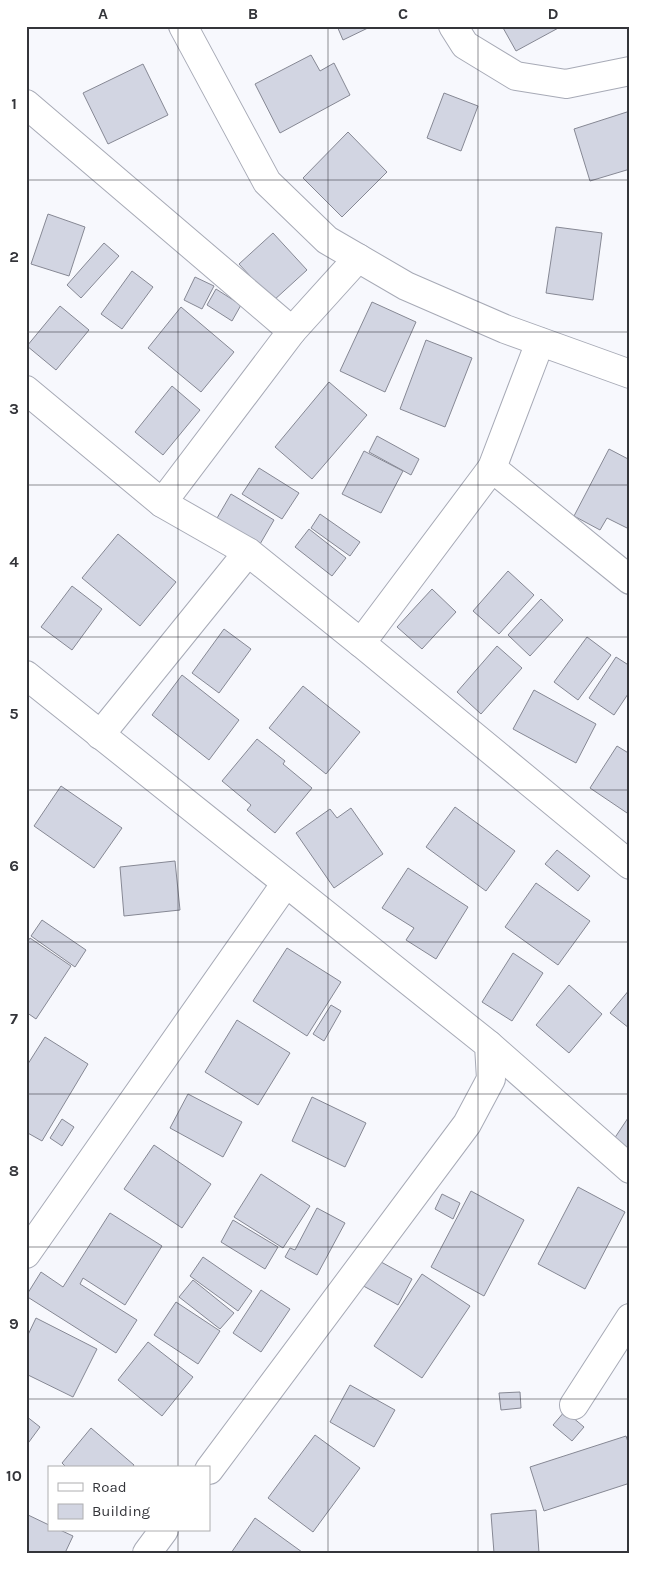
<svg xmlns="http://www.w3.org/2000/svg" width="656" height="1579" font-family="Karla,sans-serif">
<rect width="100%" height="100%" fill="#f7f8fd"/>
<!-- building -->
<g fill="#d2d5e2" stroke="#868894">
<polygon points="337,26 372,26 343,40"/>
<polygon points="502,26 562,26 516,51"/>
<polygon points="311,55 320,71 334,63 350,95 280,133 255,84"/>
<polygon points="143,64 168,115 108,144 83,93"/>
<polygon points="444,93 478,106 461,151 427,138"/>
<polygon points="630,111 630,169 590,181 574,129"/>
<polygon points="348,132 387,172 342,217 303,178"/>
<polygon points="48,214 85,227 69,276 31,264"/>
<polygon points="556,227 602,233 593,300 546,293"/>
<polygon points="273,233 307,270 273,301 239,264"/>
<polygon points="104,243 119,256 81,298 67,285"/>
<polygon points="132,271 153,287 122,329 101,314"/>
<polygon points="195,277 214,286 202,309 184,300"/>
<polygon points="216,289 241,305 232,321 207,305"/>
<polygon points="372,302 416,322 385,392 340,371"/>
<polygon points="60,306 89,330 56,370 27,346"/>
<polygon points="181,307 234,352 201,392 148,348"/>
<polygon points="426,340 472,358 445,427 400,409"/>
<polygon points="329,382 367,415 312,479 275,447"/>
<polygon points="172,386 200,410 163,455 135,432"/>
<polygon points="377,436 419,459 411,475 369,452"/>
<polygon points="609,449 630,460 630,523 627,528 607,518 600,530 574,516"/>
<polygon points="364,451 403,471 381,513 342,494"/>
<polygon points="259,468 299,493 282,519 242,494"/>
<polygon points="231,494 274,520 256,551 213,525"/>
<polygon points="320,514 360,542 350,556 311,528"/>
<polygon points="309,529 346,558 332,576 295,547"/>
<polygon points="118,534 176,582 140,626 82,578"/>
<polygon points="508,571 534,595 499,634 473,611"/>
<polygon points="72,586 102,609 72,650 41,627"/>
<polygon points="432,589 456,612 422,649 397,627"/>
<polygon points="541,599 563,620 530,656 508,635"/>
<polygon points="224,629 251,649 219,693 192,673"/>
<polygon points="587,637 611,655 578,700 554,682"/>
<polygon points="497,646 522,668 481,714 457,692"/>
<polygon points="616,657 630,666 630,691 614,715 589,698"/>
<polygon points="182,675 239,720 209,760 152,715"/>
<polygon points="303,686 360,732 326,774 269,728"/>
<polygon points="534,690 596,724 576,763 513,729"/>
<polygon points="257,739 285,761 283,764 312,788 275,833 247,810 251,805 222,781"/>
<polygon points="617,746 630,754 630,815 590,788"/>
<polygon points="61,786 122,828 94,868 34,826"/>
<polygon points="455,807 515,851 486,891 426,847"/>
<polygon points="351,808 383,854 334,888 296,833 330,809 337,818"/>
<polygon points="557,850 590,876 578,891 545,864"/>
<polygon points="175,861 180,910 124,916 120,867"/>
<polygon points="408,868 468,907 436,959 406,940 414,928 382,908"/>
<polygon points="536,883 590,921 558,965 505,927"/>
<polygon points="42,920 86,950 75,967 31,936"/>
<polygon points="30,938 71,966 36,1019 26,1012 26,944"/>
<polygon points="287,948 341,982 307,1036 253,1001"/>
<polygon points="513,953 543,973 512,1021 482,1002"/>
<polygon points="569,985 602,1014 569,1053 536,1025"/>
<polygon points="630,989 630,1027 629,1028 610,1013"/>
<polygon points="331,1005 341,1011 324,1041 313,1034"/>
<polygon points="237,1020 290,1053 258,1105 205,1072"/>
<polygon points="45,1037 88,1064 42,1141 26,1132 26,1067"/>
<polygon points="188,1094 242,1122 223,1157 170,1128"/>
<polygon points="312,1097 366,1123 345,1167 292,1141"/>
<polygon points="630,1115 630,1154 612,1142"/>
<polygon points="62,1119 74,1127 62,1146 50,1138"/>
<polygon points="154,1145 211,1184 182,1228 124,1189"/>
<polygon points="261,1174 310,1206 283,1248 234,1217"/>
<polygon points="578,1187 625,1212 585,1289 538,1264"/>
<polygon points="471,1191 524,1220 484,1296 431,1267"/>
<polygon points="442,1194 460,1203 453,1219 435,1209"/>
<polygon points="317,1208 345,1223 317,1275 285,1257 290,1248 295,1250"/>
<polygon points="110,1213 162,1246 125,1305 83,1278 80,1284 137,1320 116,1353 26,1296 41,1272 63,1287"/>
<polygon points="233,1220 278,1247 265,1269 221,1242"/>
<polygon points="203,1257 252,1291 238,1311 190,1276"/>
<polygon points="372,1257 412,1279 398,1305 358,1283"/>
<polygon points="422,1274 470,1306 422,1378 374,1346"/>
<polygon points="193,1280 234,1313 220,1329 179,1297"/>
<polygon points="261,1290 290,1309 261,1352 233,1333"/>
<polygon points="176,1302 220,1331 198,1364 154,1335"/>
<polygon points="36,1318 97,1349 73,1397 26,1374 26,1339"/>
<polygon points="148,1342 193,1377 162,1416 118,1380"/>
<polygon points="350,1385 395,1410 374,1447 330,1422"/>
<polygon points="520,1392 521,1408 501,1410 499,1393"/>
<polygon points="565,1411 584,1427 572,1441 553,1425"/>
<polygon points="26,1416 40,1427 26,1446"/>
<polygon points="91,1428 134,1465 132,1468 67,1468 62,1463"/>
<polygon points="315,1435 360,1468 313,1532 268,1498"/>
<polygon points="626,1436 630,1448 630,1483 544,1511 530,1467"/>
<polygon points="536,1510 539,1553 494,1553 491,1514"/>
<polygon points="26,1514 49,1525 49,1530 60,1530 73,1536 65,1553 26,1553"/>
<polygon points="255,1518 302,1552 302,1553 231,1553"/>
</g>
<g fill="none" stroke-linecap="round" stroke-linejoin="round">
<defs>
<g id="minor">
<polyline points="183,26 267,182 327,240 406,286 505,329 630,374"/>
<polyline points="453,26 465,45 516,76 566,84 630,71"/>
<polyline points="26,104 292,331 162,503"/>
<polyline points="292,331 358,258"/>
<polyline points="540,342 492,468 630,580"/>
<polyline points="26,390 162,503 248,552 361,643"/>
<polyline points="492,468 361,643 630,865"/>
<polyline points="26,675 489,1045 491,1079 467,1124 209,1470"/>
<polyline points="100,735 248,552"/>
<polyline points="489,1045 630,1169"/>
<polyline points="26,1254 286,883"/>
<polyline points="574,1405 630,1318"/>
<polyline points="147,1553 164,1530"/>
</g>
</defs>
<!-- minor casing -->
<use href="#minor" stroke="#a7aab6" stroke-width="30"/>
<!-- minor -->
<use href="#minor" stroke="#fff" stroke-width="28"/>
</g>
<!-- grid -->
<path fill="none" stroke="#34353a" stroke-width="1" stroke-opacity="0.55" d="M178,26V1468M328,26V1553M478,26V1553M26,180H630M26,332H630M26,485H630M26,637H630M26,790H630M26,942H630M26,1094H630M26,1247H630M26,1399H630M178,1530V1553"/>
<!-- border -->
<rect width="656" height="1579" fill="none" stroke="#ffffff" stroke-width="55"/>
<!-- legend -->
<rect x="48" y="1466" width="162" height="65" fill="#ffffff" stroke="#aeaeb0"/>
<rect x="58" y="1483" width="25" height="8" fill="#ffffff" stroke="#aeaeb0"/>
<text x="92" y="1492" font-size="15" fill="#34353a">Road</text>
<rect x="58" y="1504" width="25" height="15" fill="#d2d5e2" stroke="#aeaeb0"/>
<text x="92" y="1516" font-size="15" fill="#34353a">Building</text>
<rect x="28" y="28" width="600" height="1524" fill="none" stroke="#34353a" stroke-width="2"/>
<g font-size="16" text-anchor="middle" font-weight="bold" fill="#34353a">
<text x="103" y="19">A</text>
<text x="253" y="19">B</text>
<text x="403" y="19">C</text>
<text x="553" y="19">D</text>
<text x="14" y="109">1</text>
<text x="14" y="262">2</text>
<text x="14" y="414">3</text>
<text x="14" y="567">4</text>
<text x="14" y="719">5</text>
<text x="14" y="871">6</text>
<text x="14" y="1024">7</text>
<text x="14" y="1176">8</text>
<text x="14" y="1329">9</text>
<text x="14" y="1481">10</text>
</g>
</svg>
